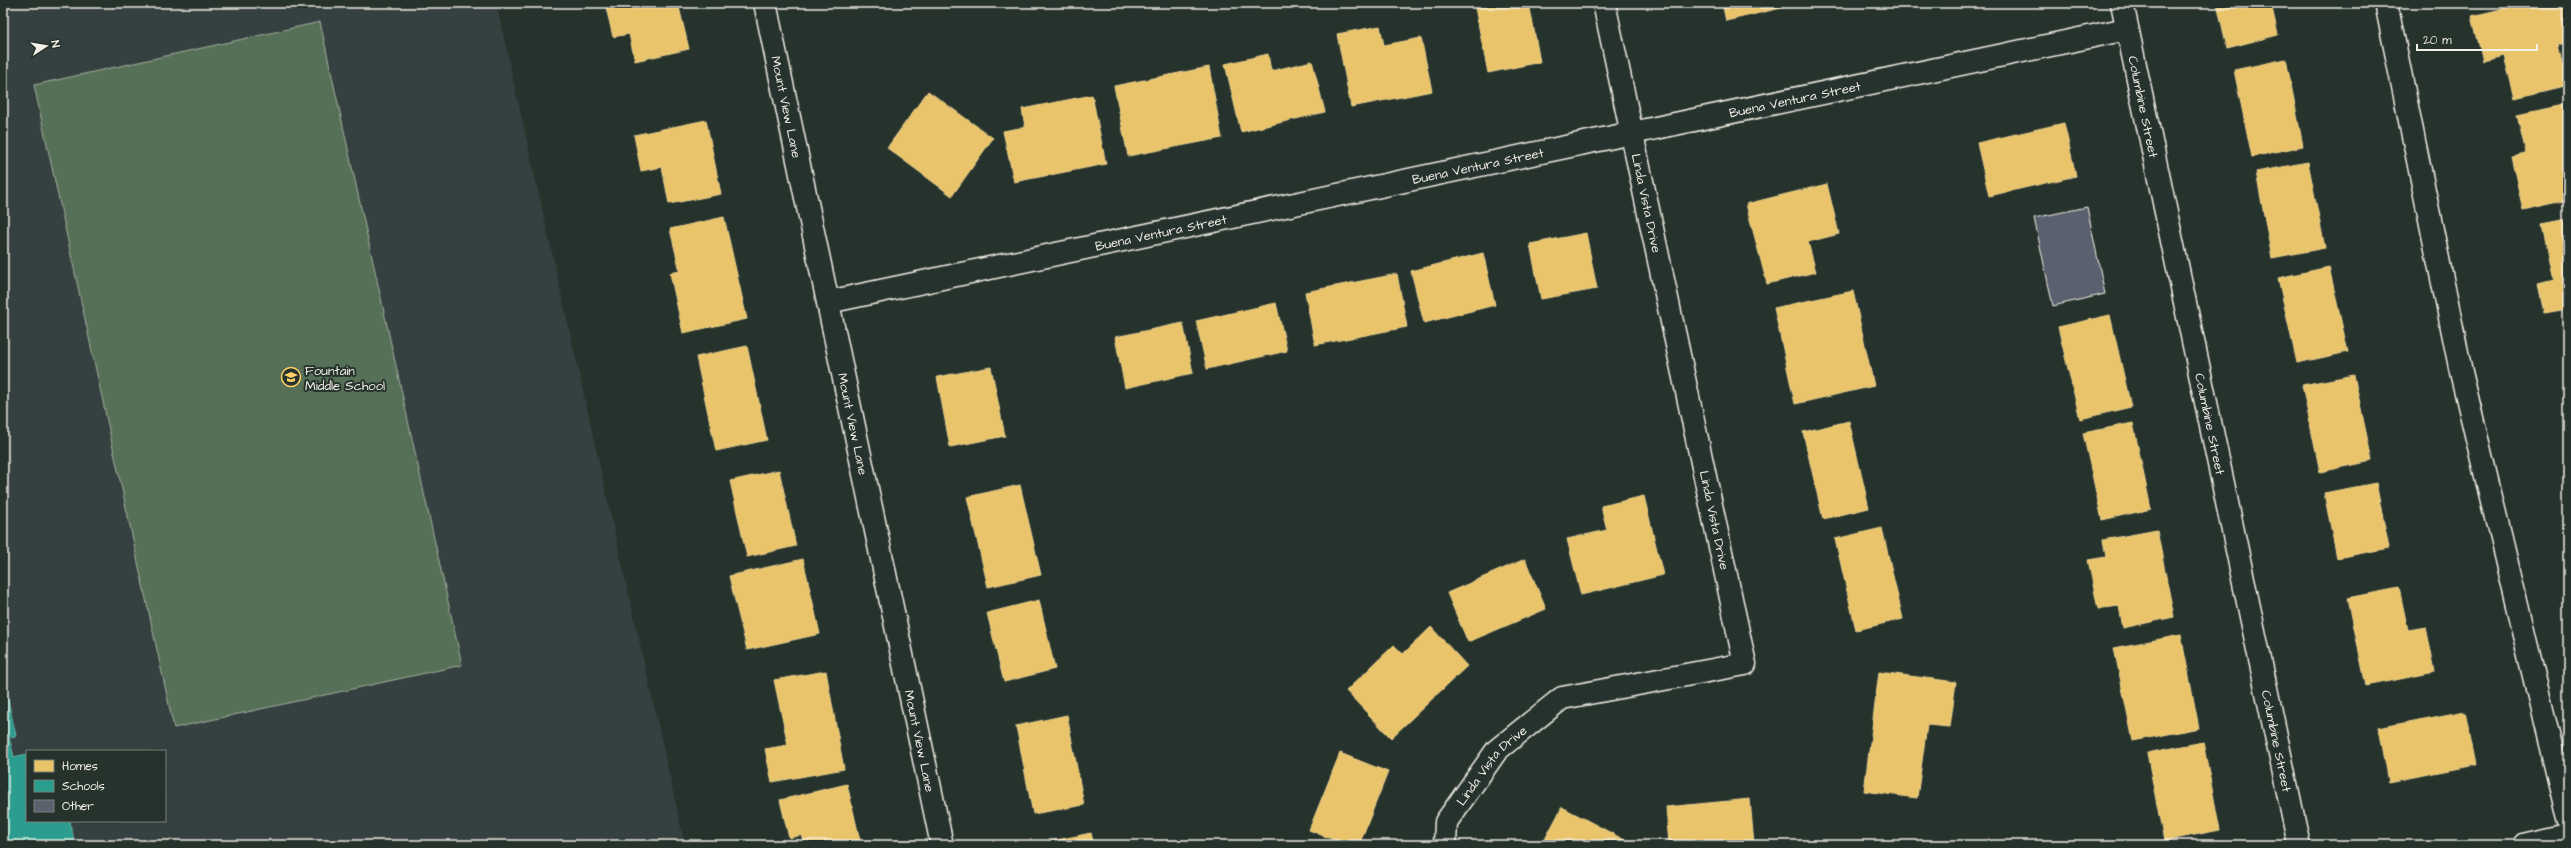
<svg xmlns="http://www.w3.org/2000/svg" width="2571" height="848" font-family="'Architects Daughter',sans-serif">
<rect width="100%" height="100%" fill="#26332d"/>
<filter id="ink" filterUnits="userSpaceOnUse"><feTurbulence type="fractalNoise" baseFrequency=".025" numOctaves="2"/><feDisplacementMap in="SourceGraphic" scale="8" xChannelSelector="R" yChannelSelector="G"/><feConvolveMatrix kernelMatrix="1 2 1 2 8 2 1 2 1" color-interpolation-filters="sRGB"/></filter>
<g filter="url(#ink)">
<!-- built -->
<path fill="#364040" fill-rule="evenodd" d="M3,3H496L685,845H3ZM27,751H165V821H27Z"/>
<!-- green -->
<polygon fill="#557057" stroke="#a4b0a0" points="320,22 462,665 174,728 34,85"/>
<!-- homes -->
<g fill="#e9c46a" stroke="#ecd290">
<polygon points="605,3 695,3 679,7 689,49 635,61 629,34 613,37"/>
<polygon points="1474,3 1529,3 1540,62 1488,73"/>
<polygon points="1722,3 1802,3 1726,21"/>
<polygon points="2217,3 2271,3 2278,35 2227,48"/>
<polygon points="2527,3 2565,3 2568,15 2568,41 2558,44 2568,85 2515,98 2504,56 2483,61 2472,16"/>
<polygon points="1380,26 1384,45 1421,38 1432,91 1351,107 1337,34"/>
<polygon points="1268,54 1271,71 1312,61 1325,112 1241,132 1225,64"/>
<polygon points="2286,59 2303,146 2252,157 2234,70"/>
<polygon points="1209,67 1222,138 1128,156 1114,86"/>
<polygon points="928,91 993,138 952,196 887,148"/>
<polygon points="1092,95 1106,164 1014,182 1003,131 1025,127 1022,109"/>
<polygon points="2568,104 2568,200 2523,210 2511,156 2526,153 2517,115"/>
<polygon points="706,120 721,194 669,204 662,167 641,171 634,135"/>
<polygon points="2064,123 2076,176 1989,196 1977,143"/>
<polygon points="2308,162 2325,248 2272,258 2256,172"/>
<polygon points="1827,184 1839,234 1808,242 1816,272 1767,284 1746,204"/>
<polygon points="724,217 747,319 683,333 670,273 680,271 670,229"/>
<polygon points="2568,218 2568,309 2544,313 2538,285 2554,281 2542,223"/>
<polygon points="1586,233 1597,289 1541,299 1530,244"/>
<polygon points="1483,253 1495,305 1424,323 1411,271"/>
<polygon points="2329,267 2348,352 2297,363 2278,278"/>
<polygon points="1397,274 1407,327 1315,345 1305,292"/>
<polygon points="1853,291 1874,386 1795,404 1774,308"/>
<polygon points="1276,303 1287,351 1207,369 1196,321"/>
<polygon points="2110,315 2131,407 2080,419 2058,327"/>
<polygon points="1183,323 1193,373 1125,388 1115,337"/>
<polygon points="747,346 767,440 716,451 696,357"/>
<polygon points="991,367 1005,436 950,447 937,377"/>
<polygon points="2354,375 2372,461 2320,472 2302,385"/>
<polygon points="1849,421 1869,508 1823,519 1803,432"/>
<polygon points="2133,423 2151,509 2102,520 2083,433"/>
<polygon points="779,470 796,546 747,557 730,481"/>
<polygon points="2376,483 2389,548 2337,558 2324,493"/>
<polygon points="1020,485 1041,575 988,587 967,497"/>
<polygon points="1644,496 1663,575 1581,595 1567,539 1607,530 1601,506"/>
<polygon points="1882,528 1903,619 1856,630 1835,539"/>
<polygon points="2157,530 2174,617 2123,628 2119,606 2098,609 2088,560 2106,557 2103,540"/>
<polygon points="803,559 820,634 747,650 729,576"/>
<polygon points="1525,559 1546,609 1468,642 1447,593"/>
<polygon points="2399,588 2408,630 2426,627 2435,672 2366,686 2348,598"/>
<polygon points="1039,600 1055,669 1004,682 987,613"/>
<polygon points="1431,627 1467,666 1391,738 1346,691 1394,645 1403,654"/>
<polygon points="2181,635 2199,728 2133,741 2114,648"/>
<polygon points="826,671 844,769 772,782 765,749 788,745 774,680"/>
<polygon points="1879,672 1956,682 1950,727 1927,725 1917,798 1864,791"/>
<polygon points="2465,711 2476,765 2388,782 2378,728"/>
<polygon points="1067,715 1084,805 1033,814 1016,726"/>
<polygon points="2203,742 2220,830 2164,841 2147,753"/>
<polygon points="1340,753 1388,772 1359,845 1346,845 1309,830"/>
<polygon points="847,784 861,845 805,845 802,835 789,838 780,800"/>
<polygon points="1750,799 1754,845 1669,845 1666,807"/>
<polygon points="1562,807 1634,845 1542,845"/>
<polygon points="1091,833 1094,845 1038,845 1038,844"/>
</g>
<!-- schools -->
<polygon fill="#2a9d8f" stroke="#67b6aa" points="3,678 16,736 9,737 14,757 27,754 27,821 70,821 75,845 3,845"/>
<!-- building -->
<polygon fill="#5a606d" stroke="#f4f1e8" points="2087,207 2105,294 2053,306 2034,218"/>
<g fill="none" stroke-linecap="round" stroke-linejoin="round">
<defs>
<g id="minor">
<path id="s1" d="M765,3L942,845"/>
<path id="s2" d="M2122,3L2299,845"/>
<polyline points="2386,3 2461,372 2568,818"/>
<path id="s3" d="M828,302L2127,29"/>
<path id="s4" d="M1445,845L1446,822L1497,750L1562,698L1745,664L1604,3"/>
<polyline points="2524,845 2568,835"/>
</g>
</defs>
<!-- minor casing -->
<use href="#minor" stroke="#f4f1e8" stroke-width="25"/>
<!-- minor -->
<use href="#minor" stroke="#26332d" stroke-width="22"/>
</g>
</g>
<!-- icons -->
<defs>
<symbol id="school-ring" viewBox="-11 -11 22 22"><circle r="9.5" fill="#26332d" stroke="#ffd166" stroke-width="1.5"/><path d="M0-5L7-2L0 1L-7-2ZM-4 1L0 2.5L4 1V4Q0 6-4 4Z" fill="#ffd166"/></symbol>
</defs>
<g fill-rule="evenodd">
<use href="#school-ring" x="280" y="366" width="22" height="22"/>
</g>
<g text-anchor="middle" stroke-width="4" stroke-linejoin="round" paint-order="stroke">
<!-- street labels -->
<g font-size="13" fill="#f4f1e8" stroke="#26332d">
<text dy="5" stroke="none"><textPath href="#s3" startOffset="988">Buena Ventura Street</textPath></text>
<text dy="5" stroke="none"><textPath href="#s1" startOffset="106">Mount View Lane</textPath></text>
<text dy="5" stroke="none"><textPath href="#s2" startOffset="106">Columbine Street</textPath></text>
<text dy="5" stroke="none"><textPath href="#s3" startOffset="664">Buena Ventura Street</textPath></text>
<text transform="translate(1647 203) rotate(78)" y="5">Linda Vista Drive</text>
<text dy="5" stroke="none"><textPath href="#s3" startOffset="340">Buena Ventura Street</textPath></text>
<text dy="5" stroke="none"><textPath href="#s1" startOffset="430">Mount View Lane</textPath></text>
<text dy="5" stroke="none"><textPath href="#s2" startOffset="430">Columbine Street</textPath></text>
<text transform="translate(1715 520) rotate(78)" y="5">Linda Vista Drive</text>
<text dy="5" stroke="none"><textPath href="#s1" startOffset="754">Mount View Lane</textPath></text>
<text dy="5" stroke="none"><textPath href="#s2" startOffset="754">Columbine Street</textPath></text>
<text dy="5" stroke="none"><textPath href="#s4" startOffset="96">Linda Vista Drive</textPath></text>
</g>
<!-- poi labels -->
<g font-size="13" fill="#f4f1e8" stroke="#26332d" text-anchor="start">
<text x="305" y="375">Fountain<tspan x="305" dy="15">Middle School</tspan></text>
</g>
</g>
<!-- margin -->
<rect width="2571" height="848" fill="none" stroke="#26332d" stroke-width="16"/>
<rect x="8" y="8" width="2555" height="832" fill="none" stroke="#f4f1e8" stroke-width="1.5" filter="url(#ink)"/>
<!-- legend -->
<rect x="26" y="750" width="140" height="72" fill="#26332d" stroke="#787f78"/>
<rect x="34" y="760" width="20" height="12" fill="#e9c46a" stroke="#787f78"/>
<text x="62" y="770" font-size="12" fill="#f4f1e8">Homes</text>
<rect x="34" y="780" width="20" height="12" fill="#2a9d8f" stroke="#787f78"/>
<text x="62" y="790" font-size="12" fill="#f4f1e8">Schools</text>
<rect x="34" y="800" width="20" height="12" fill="#5a606d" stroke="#787f78"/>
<text x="62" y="810" font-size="12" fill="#f4f1e8">Other</text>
<!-- north arrow -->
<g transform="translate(46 46) rotate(78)" stroke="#26332d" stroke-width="3" paint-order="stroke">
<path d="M0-3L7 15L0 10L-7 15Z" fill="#f4f1e8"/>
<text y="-6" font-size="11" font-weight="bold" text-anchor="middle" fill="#f4f1e8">N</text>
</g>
<!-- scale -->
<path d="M2417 44v6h120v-6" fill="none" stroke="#f4f1e8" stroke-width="2"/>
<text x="2423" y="44" font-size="12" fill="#f4f1e8" stroke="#26332d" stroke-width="3" paint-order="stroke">20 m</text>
</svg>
